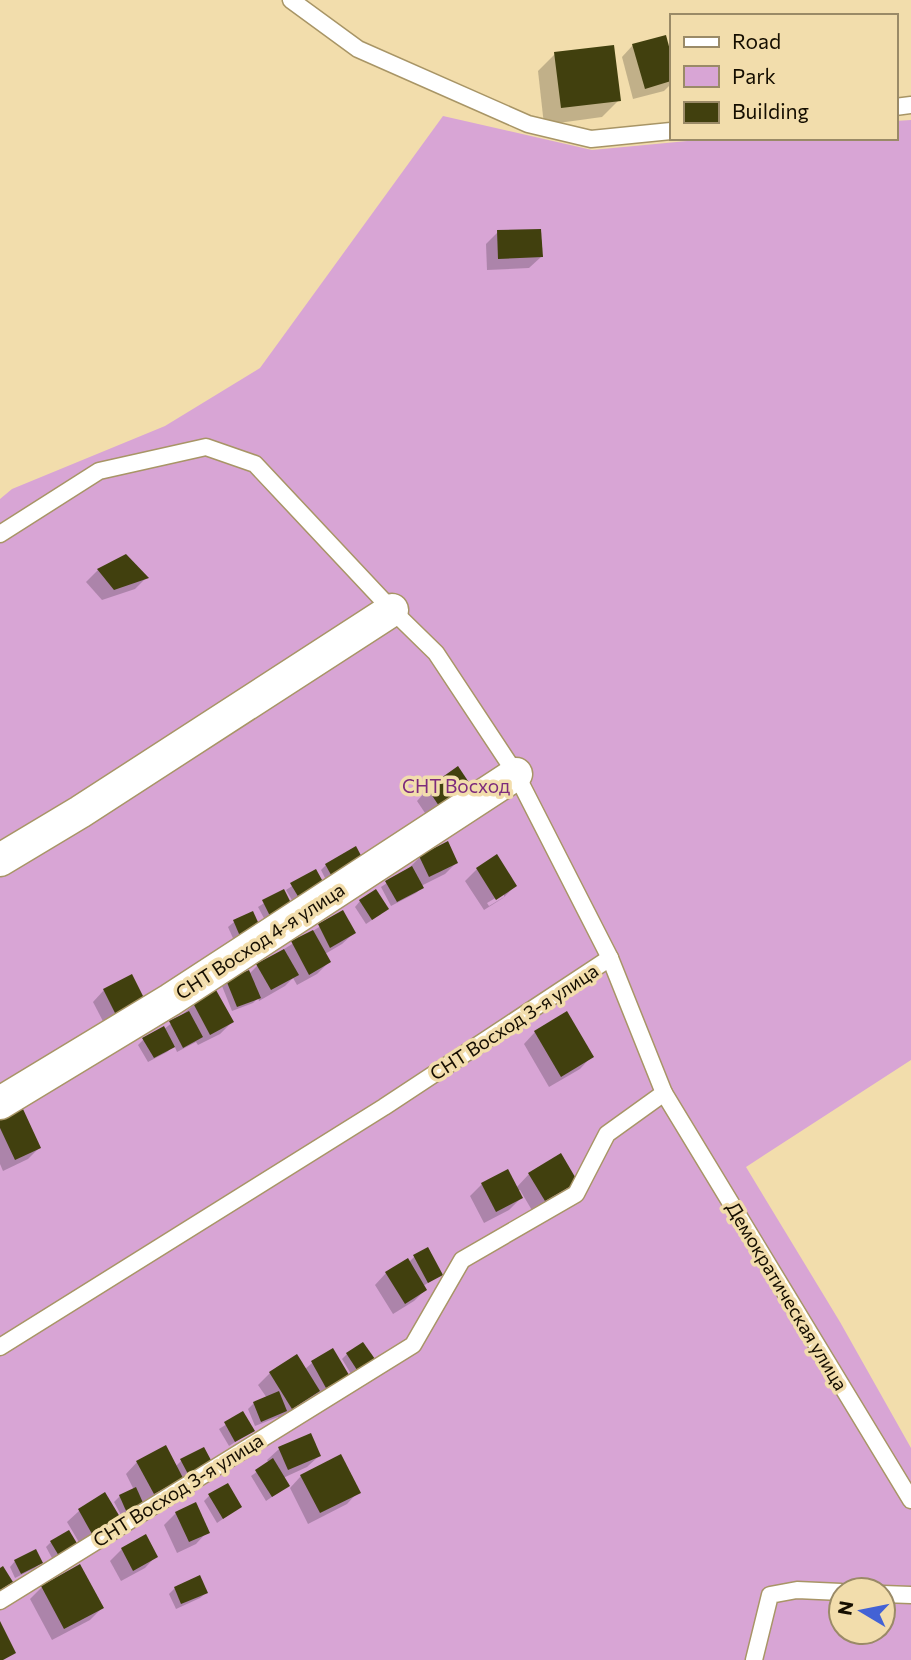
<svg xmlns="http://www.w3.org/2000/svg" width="911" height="1660" font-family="Commissioner,sans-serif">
<rect width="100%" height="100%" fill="#f2ddac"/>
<!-- green -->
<path fill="#d8a5d5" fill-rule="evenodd" d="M443,116L592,150L719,138H895V121L911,120V1060L746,1167L840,1322L911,1448V1660H0V499L12,489L165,426L260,368ZM841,1590H883V1632H841Z"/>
<!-- shadow -->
<g fill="#0003" fill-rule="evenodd">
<polygon points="665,37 671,61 671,84 664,91 633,99 622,57 633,45"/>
<polygon points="555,54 619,100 602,117 544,125 538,71"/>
<polygon points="498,232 541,257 529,268 487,270 486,244"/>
<polygon points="126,556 146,578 135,589 102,600 86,582 98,570"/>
<polygon points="470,787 429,819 417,801 428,789"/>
<polygon points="420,857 456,863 445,874 421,886 422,888 416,893 391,906 381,887 408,869"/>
<polygon points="364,864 329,886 321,870 326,865"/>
<path d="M477,869L515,886L503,898L484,910L465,881ZM504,893V897L489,906L487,903Z"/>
<polygon points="315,871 296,907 286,890"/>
<polygon points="283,891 291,907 266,922 258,907"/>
<polygon points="360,901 381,914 366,924 355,907"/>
<polygon points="343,912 354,933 342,944 325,954 329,962 317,974 297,985 293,978 285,986 259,1001 258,998 253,1003 232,1011 222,986 227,981 249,974 257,966"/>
<polygon points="252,913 240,954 228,927 234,922"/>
<polygon points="104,990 144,1002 106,1027 93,1002"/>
<polygon points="216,993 232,1022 220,1034 198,1045 196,1042 177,1052 174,1045 167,1052 148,1062 138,1045 143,1040 163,1030 194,1005"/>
<polygon points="535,1032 591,1057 580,1069 549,1087 524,1044"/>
<polygon points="0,1122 39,1148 28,1159 3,1171 0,1164"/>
<polygon points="529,1174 576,1182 564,1193 533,1212 520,1190 517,1191 521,1198 509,1210 484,1223 470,1196 482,1184 516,1188"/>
<polygon points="415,1256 441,1275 423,1286 425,1290 414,1301 393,1314 375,1285 386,1273 408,1263"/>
<polygon points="332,1351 347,1375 335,1386 314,1399 313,1396 280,1419 278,1417 255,1426 248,1409 254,1403 267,1398 258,1385 270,1373 296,1357 304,1370 312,1363"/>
<polygon points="347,1354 372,1359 351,1374 342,1359"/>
<polygon points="243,1414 252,1431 229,1446 219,1429"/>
<polygon points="279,1449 319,1456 307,1467 283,1478 288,1486 266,1501 251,1476 269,1463 267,1460"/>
<polygon points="181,1461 204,1467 182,1477 170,1489 122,1517 114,1502 120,1496 134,1490 126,1474 137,1462 175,1467"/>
<polygon points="301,1476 358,1492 347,1504 308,1524 290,1488"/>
<polygon points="210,1495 240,1507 217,1523 204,1501"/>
<polygon points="79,1511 118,1517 107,1528 80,1544 67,1522"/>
<polygon points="176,1513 207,1532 196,1544 177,1553 164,1525"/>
<polygon points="51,1542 76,1545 53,1560 46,1547"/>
<polygon points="122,1549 156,1556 145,1568 121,1581 110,1561"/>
<polygon points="15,1561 40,1563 35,1568 15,1578 10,1567"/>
<polygon points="42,1587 102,1608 90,1620 52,1640 30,1599"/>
<polygon points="175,1588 206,1593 200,1598 176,1609 169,1594"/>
</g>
<!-- building -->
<g fill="#41400e">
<polygon points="666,35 671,54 671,81 645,89 632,44"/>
<polygon points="614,45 621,101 561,108 554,52"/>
<polygon points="541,229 543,257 498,259 497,230"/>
<polygon points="126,554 149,578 114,590 97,569"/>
<polygon points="458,766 472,787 441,809 427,788"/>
<polygon points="448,841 458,863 429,877 419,856"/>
<polygon points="356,846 366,865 335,882 325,864"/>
<polygon points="497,854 517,886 496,900 476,868"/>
<polygon points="412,866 424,888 397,902 385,881"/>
<polygon points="316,869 327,889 302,903 290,883"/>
<polygon points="284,889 293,907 271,918 262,900"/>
<polygon points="376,889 389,909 372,920 359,900"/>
<polygon points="343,910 356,933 330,948 318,924"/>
<polygon points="253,911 262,931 246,950 233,920"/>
<polygon points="313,930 331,962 309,975 291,941"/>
<polygon points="284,949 299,975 271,990 256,964"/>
<polygon points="249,970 261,998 237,1007 226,980"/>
<polygon points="132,974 146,1002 117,1017 103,989"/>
<polygon points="216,990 234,1022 210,1035 193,1003"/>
<polygon points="189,1011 203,1037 183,1048 169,1021"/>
<polygon points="567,1011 594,1057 561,1077 534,1031"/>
<polygon points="164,1026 175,1047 154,1058 142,1038"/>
<polygon points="23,1109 41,1148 15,1160 0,1128 0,1120"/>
<polygon points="561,1153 578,1182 545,1201 528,1173"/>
<polygon points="508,1169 523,1198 496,1212 481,1183"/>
<polygon points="428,1247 443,1275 428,1283 413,1255"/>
<polygon points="408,1258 427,1290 405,1304 385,1272"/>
<polygon points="363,1342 375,1359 357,1370 346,1353"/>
<polygon points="333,1348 349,1375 326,1388 311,1361"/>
<polygon points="297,1354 320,1391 292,1409 269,1372"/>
<polygon points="279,1391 287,1411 261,1422 253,1402"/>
<polygon points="243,1411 255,1431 235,1442 224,1422"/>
<polygon points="311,1433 321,1456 288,1470 278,1447"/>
<polygon points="166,1445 183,1478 154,1494 136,1461"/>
<polygon points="204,1447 212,1462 188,1474 180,1459"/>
<polygon points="341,1454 361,1493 320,1513 300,1475"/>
<polygon points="273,1458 290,1486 272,1497 255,1470"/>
<polygon points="228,1483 242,1507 223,1519 208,1494"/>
<polygon points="136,1487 144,1505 127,1513 119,1495"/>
<polygon points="105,1492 120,1517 92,1534 78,1509"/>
<polygon points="196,1502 210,1533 189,1542 175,1512"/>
<polygon points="69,1530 78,1545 59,1556 50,1541"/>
<polygon points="146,1534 158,1557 133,1571 121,1548"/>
<polygon points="36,1549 43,1563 21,1574 14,1560"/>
<polygon points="80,1564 104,1608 64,1629 41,1586"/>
<polygon points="3,1566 13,1582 0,1590 0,1568"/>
<polygon points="200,1575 208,1593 181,1604 174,1587"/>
<polygon points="0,1621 16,1653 3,1660 0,1660"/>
</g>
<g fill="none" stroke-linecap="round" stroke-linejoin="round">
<defs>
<g id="lane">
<polyline points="291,0 358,49 528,124 591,139 671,131"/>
<polyline points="895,107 911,105"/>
<polyline points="0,534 99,471 206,447 255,464 392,610 436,653 516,774 610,958 664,1093 607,1134 576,1194 462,1260 413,1345 0,1601"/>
<polyline points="664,1093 911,1500"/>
<polyline points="0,1347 384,1107 610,958"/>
<polyline points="883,1594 911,1595"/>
<polyline points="754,1660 770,1595 797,1590 841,1592"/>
</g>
<g id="street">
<polyline points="0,860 80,812 392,610"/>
<polyline points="0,1103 170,1000 516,774"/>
</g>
</defs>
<!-- lane casing -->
<use href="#lane" stroke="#a89566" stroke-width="19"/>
<!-- street casing -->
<use href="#street" stroke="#a89566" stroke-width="35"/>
<!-- lane -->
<use href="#lane" stroke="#fff" stroke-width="16"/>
<!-- street -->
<use href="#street" stroke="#fff" stroke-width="32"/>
</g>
<g text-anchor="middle" stroke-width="7" stroke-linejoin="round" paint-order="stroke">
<!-- park labels -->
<g font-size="19" fill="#7d2b7c" stroke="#f2ddac">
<text x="456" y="793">СНТ Восход</text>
</g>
<!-- street labels -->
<g font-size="19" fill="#150e00" stroke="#f2ddac">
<text transform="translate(260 941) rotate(-33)" y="7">СНТ Восход 4-я улица</text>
<text transform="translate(514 1022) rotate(-33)" y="7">СНТ Восход 3-я улица</text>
<text transform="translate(787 1296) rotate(59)" y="7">Демократическая улица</text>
<text transform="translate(178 1490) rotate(-32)" y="7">СНТ Восход 3-я улица</text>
</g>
</g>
<!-- legend -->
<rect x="670" y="14" width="228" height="126" fill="#f2ddac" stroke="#9a8a67" stroke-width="2"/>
<rect x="684" y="37" width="35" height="10" fill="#ffffff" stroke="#9a8a67" stroke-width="2"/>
<text x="732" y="49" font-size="21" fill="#150e00">Road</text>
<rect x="684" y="66" width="35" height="21" fill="#d8a5d5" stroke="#9a8a67" stroke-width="2"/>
<text x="732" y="84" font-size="21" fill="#150e00">Park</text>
<rect x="684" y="102" width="35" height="21" fill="#41400e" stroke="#9a8a67" stroke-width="2"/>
<text x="732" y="119" font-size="21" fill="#150e00">Building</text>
<!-- north arrow -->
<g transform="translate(862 1611) rotate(280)"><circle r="33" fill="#f2ddac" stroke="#9a8a67" stroke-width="2"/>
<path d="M0-5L12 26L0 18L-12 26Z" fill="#4362d5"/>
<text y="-10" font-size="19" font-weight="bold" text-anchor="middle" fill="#150e00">N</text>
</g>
</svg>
